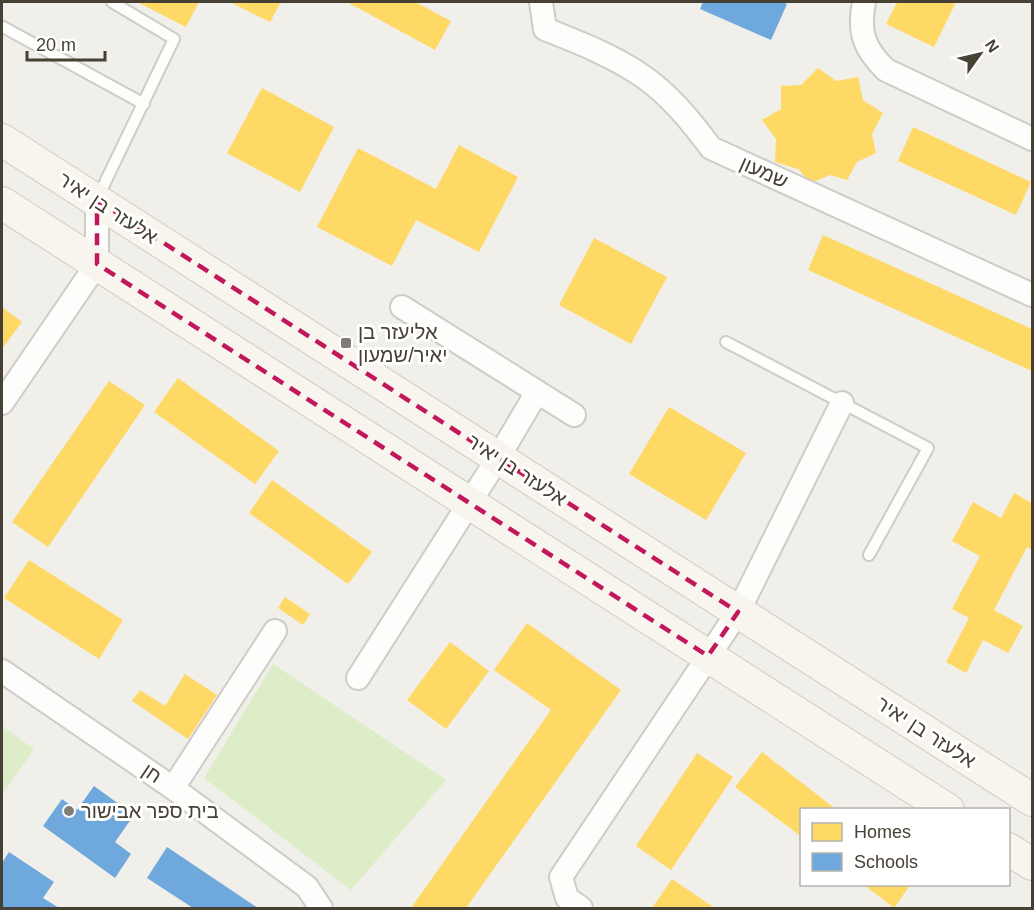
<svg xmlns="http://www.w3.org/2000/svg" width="1034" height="910" font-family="Arial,'Noto Sans Hebrew',sans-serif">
<rect width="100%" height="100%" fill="#f0efea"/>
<!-- green -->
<g fill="#ddedc8">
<polygon points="273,664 446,780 351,890 204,778"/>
<polygon points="2,726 34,749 2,795"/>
</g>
<!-- homes -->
<g fill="#ffd966">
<polygon points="137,2 199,2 186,27"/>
<polygon points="230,2 281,2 270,22"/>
<polygon points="347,2 415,2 451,21 435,50"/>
<polygon points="897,2 956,2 934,47 886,24"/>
<polygon points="818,68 836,81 858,77 863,100 883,113 872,134 876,153 857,162 847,180 830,175 811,183 798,169 775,162 776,139 762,120 781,109 781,86 801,85"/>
<polygon points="262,88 334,127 300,192 227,153"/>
<polygon points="913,127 1031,182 1016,215 898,161"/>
<polygon points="459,145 518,177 479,252 416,220 392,266 317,227 358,148 436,189"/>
<polygon points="823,235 1032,329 1032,371 808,270"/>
<polygon points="594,238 667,277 631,344 559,305"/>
<polygon points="2,307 22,322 2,349"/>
<polygon points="178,378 279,451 255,484 154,412"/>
<polygon points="109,381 145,405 48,547 12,522"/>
<polygon points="669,407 746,453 706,520 629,474"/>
<polygon points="272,480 372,552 348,584 249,513"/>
<polygon points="1014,493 1032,503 1032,550 1027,547 994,610 1023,626 1008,653 983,640 966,673 946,662 969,618 952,609 980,556 952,541 973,502 1001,518"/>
<polygon points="29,560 123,620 99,659 4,598"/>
<polygon points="285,597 310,614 303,625 278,608"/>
<polygon points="527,623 621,690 466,908 411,908 551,710 494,670"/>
<polygon points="450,642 489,671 446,729 407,700"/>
<polygon points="185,674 217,695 188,739 132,701 140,690 165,706"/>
<polygon points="762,752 837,810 802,810 802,837 735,787"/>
<polygon points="697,753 733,777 671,870 636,846"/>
<polygon points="672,879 715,908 652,908"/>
<polygon points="863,884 911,884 894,908"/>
</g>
<!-- schools -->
<g fill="#6fa8dc">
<polygon points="703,2 782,2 787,4 771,40 700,9"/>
<polygon points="94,786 134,815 115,842 131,854 115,878 43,826 62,799 77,810"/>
<polygon points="167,847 258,908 193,908 147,878"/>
<polygon points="9,852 54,882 43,898 59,908 2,908 2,863"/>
</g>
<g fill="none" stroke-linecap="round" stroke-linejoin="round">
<defs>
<g id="lane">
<polyline points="3,27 144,104"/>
<polyline points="98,197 174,39 112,2"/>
<polyline points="726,342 928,448 869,555"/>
</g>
<g id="street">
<path d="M541,2L545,29C578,42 611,55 641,75C669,94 691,121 711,148L1032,295"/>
<path d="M864,2C858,32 864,49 886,70L1032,139"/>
<polyline points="402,307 574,415"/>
<polyline points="2,403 97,264 97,200"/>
<polyline points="2,671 173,788 307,887 321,908"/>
<polyline points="358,678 498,458 537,392"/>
<polyline points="173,788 275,631"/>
<polyline points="581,908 567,898 561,877 738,612 842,403"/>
</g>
<g id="secondary">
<polyline points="2,140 1032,800"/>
<polyline points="2,203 948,810"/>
<polyline points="1008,849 1032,864"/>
</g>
</defs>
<!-- lane casing -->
<use href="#lane" stroke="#ceccc7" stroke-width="14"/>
<!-- street casing -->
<use href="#street" stroke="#ceccc7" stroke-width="26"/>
<!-- secondary casing -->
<use href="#secondary" stroke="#d0ccc0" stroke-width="34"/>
<!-- lane -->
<use href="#lane" stroke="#fdfdfc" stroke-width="10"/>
<!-- street -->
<use href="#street" stroke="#fdfdfc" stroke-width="22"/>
<!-- secondary -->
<use href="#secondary" stroke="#f7f5ee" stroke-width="32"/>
</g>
<!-- marked area -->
<path fill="none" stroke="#c2185b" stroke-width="4.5" stroke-dasharray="12 8" stroke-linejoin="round" d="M97,200L498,458L738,612L708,656L97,264Z"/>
<!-- markers -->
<g fill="#827d74" stroke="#fff" stroke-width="2">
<rect x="340" y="337" width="12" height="12" rx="3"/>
<circle cx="69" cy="811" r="6"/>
</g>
<g text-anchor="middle" stroke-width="6" stroke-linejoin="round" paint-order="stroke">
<!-- street labels -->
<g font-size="20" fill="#474035" stroke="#fff">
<text transform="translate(764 172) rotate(24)" y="7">שמעון</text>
<text transform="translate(108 208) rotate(33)" y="7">אלעזר בן יאיר</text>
<text transform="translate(517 470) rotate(33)" y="7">אלעזר בן יאיר</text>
<text transform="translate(926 732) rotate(33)" y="7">אלעזר בן יאיר</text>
<text transform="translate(152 773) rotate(34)" y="7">חן</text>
</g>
<!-- poi labels -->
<g font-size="20" fill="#474035" stroke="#fff" text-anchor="start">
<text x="358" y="339">אליעזר בן<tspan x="358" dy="23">יאיר/שמעון</tspan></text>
<text x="81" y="818">בית ספר אבישור</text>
</g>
</g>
<!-- border -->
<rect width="1034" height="910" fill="none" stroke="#474035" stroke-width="6"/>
<!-- legend -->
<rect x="800" y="808" width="210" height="78" fill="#ffffff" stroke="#b5b3ae" stroke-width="1.5"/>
<rect x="812" y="823" width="30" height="18" fill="#ffd966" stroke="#b5b3ae" stroke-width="1.5"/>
<text x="854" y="838" font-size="18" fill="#474035">Homes</text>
<rect x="812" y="853" width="30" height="18" fill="#6fa8dc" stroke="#b5b3ae" stroke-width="1.5"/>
<text x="854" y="868" font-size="18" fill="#474035">Schools</text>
<!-- north arrow -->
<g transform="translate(980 54) rotate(56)" stroke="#ffffff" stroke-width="4.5" paint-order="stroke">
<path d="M0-4.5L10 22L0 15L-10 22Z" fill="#474035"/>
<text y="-9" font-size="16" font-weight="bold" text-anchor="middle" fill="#474035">N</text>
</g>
<!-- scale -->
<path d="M27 51v9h78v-9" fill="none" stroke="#474035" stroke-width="3"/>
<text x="36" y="51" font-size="18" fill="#474035" stroke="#ffffff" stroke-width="4.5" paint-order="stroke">20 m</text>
</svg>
